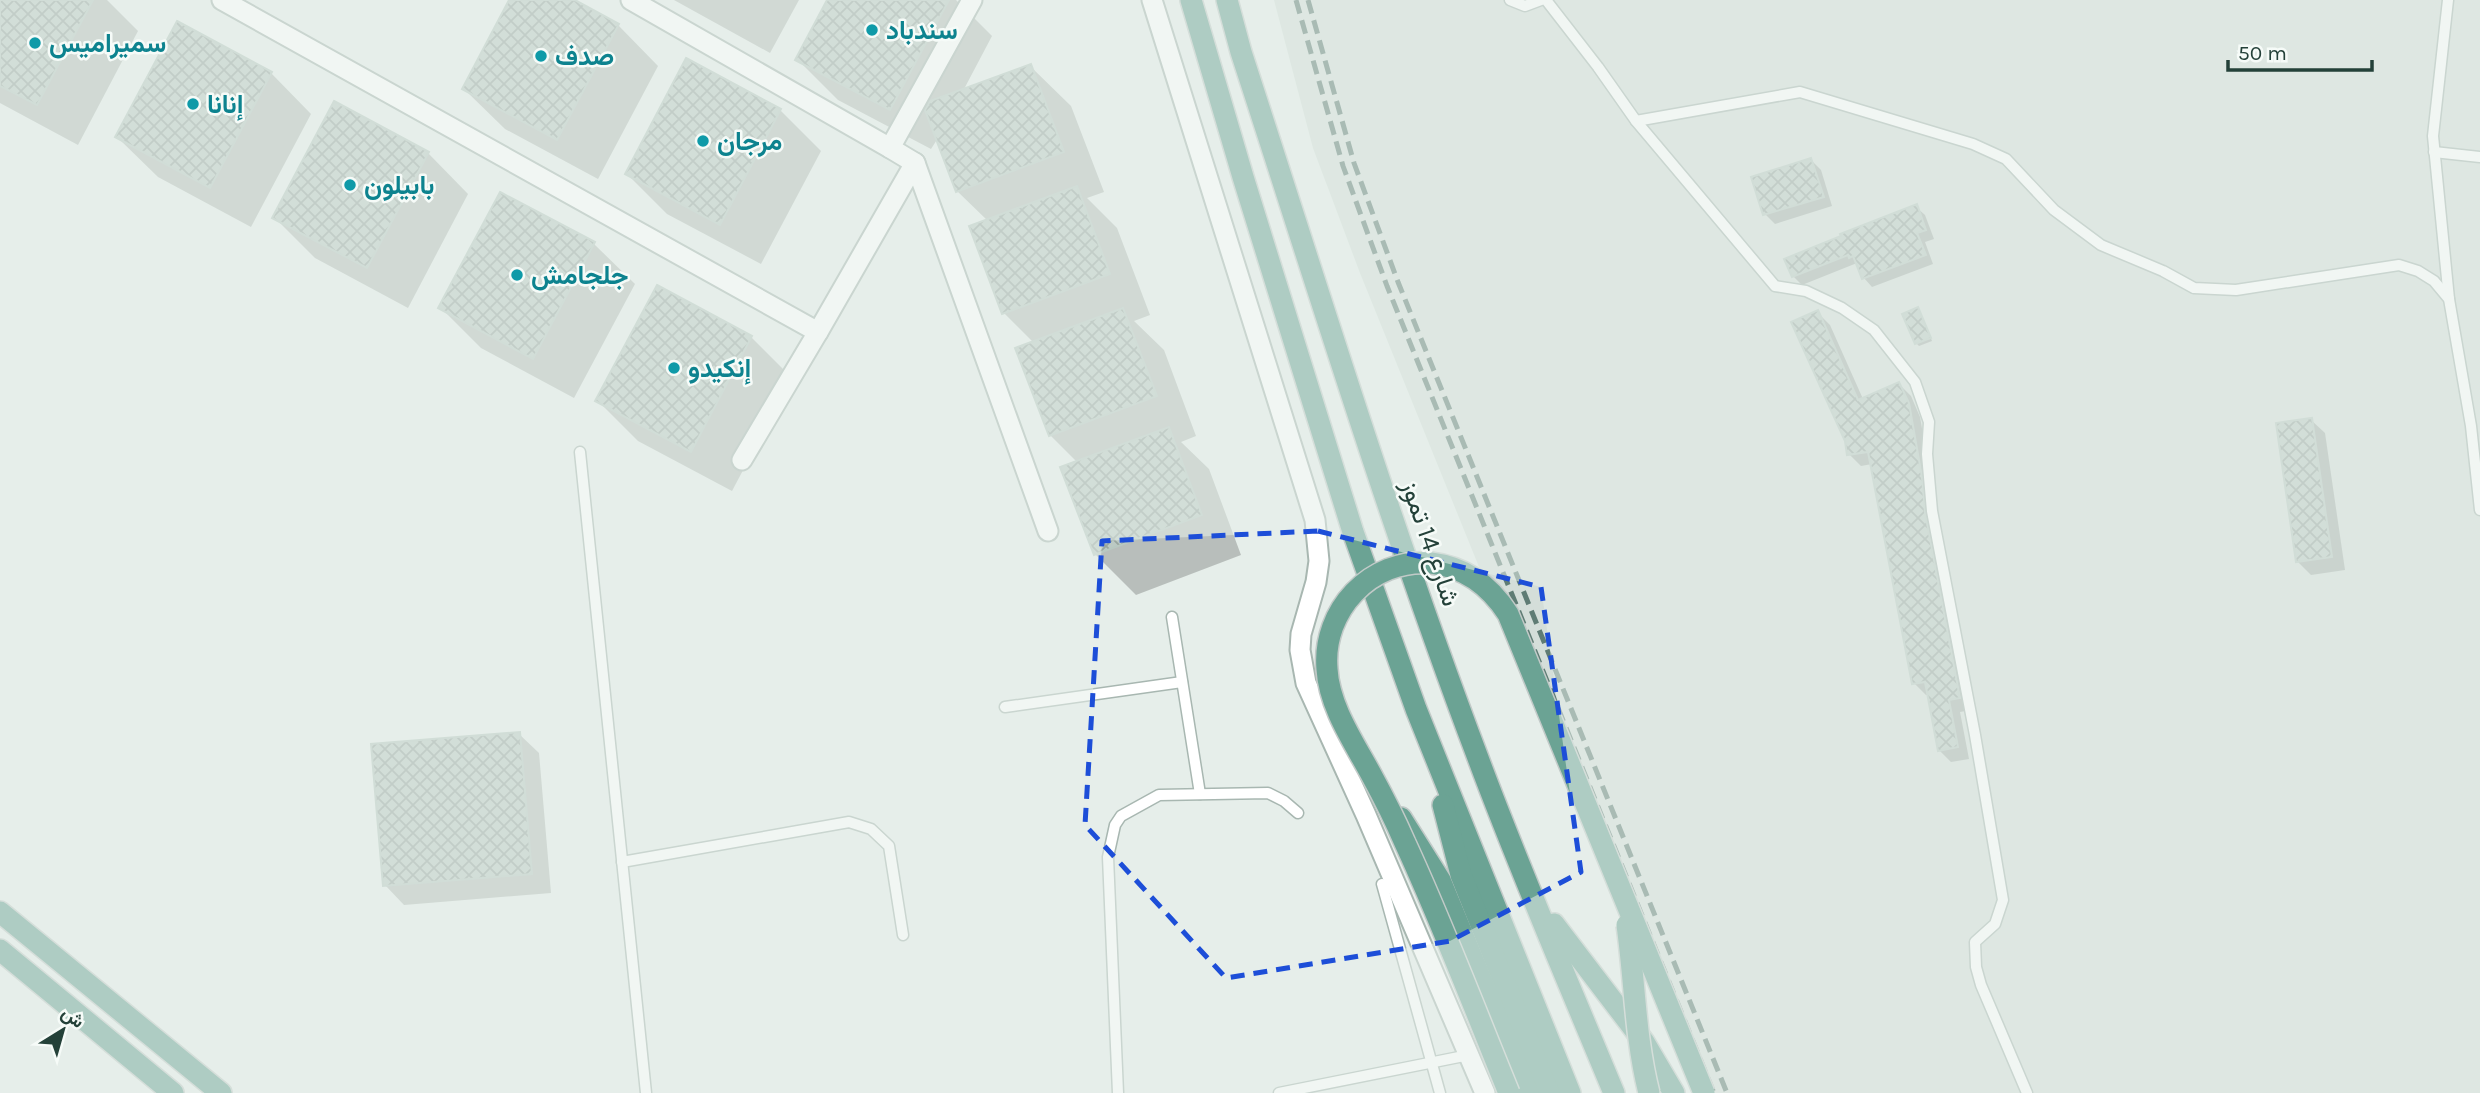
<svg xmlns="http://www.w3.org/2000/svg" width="2480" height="1093" font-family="Karla,Vazirmatn,sans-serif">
<defs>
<pattern id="building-cross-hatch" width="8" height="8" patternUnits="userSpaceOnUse" patternTransform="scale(1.75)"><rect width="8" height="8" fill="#bbc9c3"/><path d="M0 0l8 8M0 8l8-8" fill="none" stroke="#98a59f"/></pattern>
</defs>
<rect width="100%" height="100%" fill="#e6eeea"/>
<!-- built -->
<polygon fill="#d4ded9" points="1274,0 2480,0 2480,1093 1692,1093 1360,273 1313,148"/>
<!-- shadow -->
<g fill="#0003">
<polygon points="0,0 107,0 138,31 78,145 0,103"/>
<polygon points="511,0 571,0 618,25 658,66 598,179 505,129 464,89"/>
<polygon points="674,0 799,0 770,53"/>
<polygon points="829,0 956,0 992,36 963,91 1030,66 1071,106 1104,192 1087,198 1117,228 1150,315 1134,321 1164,350 1196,436 1181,442 1209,469 1241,555 1136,595 1095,554 1077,462 1050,435 1034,343 1004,313 972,227 988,221 957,191 938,138 931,149 838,100 797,59"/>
<polygon points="271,73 311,114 251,227 158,177 117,137"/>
<polygon points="780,110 821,151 761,264 667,214 627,174"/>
<polygon points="428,153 468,194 408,308 315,258 274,217"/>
<polygon points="1811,160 1821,170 1832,206 1775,224 1765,214"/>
<polygon points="1916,207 1925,215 1934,239 1925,242 1933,264 1872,287 1864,278 1857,263 1802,285 1793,276"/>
<polygon points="594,244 635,284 574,398 481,348 440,307"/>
<polygon points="658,287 751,337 792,378 732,491 638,441 598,401"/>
<polygon points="1920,312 1932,341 1919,346 1916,343"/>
<polygon points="1818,313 1830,325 1863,399 1899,384 1911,396 1920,417 1971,710 1960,712 1969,759 1951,762 1939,750 1929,695 1926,695 1914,683 1872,464 1861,466 1849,454"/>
<polygon points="2311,420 2325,433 2345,570 2311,575 2297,561"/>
<polygon points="519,734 539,753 551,893 404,905 385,885"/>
</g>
<!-- building -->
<g fill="url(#building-cross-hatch)" stroke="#b8c8c1" stroke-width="2">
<polygon points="0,0 93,0 37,105 0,86"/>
<polygon points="509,0 575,0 619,24 557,140 462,89"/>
<polygon points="827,0 949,0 890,110 795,60"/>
<polygon points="177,21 272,72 210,188 115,137"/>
<polygon points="686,58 781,109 720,225 625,174"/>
<polygon points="1031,64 1064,152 956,192 925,110 930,101"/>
<polygon points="334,101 429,152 367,268 272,218"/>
<polygon points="1811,158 1824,197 1763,215 1751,177"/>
<polygon points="1077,186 1110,274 1002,314 969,226"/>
<polygon points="500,192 595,242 533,359 438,308"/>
<polygon points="1917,204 1926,230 1917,233 1926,255 1862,279 1853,256 1849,258 1848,255 1792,277 1784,259 1841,236 1840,234"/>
<polygon points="657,285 752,336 691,452 595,401"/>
<polygon points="1918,307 1931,338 1915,344 1902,314"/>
<polygon points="1123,308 1157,396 1049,436 1015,348"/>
<polygon points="1818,310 1858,400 1899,382 1909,403 1922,477 1925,512 1960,698 1949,700 1958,747 1938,751 1925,682 1912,684 1868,452 1847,455 1845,441 1791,322"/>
<polygon points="2312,418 2332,557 2296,562 2276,423"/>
<polygon points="1169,427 1202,515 1094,555 1060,467"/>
<polygon points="520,732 532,874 383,886 371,744"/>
</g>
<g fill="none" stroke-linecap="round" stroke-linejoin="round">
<defs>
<g id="service">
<polyline points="1510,0 1525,6 1541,0"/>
<polyline points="1546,0 1598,67 1636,121 1775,286 1806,291 1842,308 1874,330 1915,382 1929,422 1927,454 1932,511 1975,735 2003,900 1995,924 1975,942 1976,967 1981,985 2027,1093"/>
<polyline points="2448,0 2433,136 2449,299"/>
<polyline points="1636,121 1800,92 1973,144 2006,159 2054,210 2101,245 2163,271 2194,288 2236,290 2399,265 2418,271 2434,281 2449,299 2471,426 2480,510"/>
<polyline points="2434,152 2480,157"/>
<polyline points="580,452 646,1093"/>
<polyline points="1172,617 1200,794"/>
<polyline points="1005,707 1182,682"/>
<polyline points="622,862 849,822 871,829 889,846 903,935"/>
<polyline points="1382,884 1440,1093"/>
<polyline points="1118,1093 1108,857 1115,825 1121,816 1159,795 1268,793 1284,801 1298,813"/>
<polyline points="1279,1093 1469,1055"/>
</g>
<g id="minor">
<polyline points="222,0 818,332 742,460"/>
<polyline points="631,0 890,148 972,0"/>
<polyline points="1152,0 1315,520 1319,561 1316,582 1301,634 1300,650 1306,683 1366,815 1485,1093"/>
<polyline points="915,163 1048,531"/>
<polyline points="818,332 915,163 890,148"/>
</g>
<g id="primary">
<polyline points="1191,0 1243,177 1353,532 1416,709 1570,1093"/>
<path d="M1227,0L1241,52C1318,288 1390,526 1478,758C1520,871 1568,982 1614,1093"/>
<polyline points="1443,805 1461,875 1549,1093"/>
<polyline points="1401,818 1440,880 1528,1093"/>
<polyline points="0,912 221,1093"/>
<polyline points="1554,924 1644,1042 1674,1093"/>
<polyline points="0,950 173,1093"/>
</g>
</defs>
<!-- service casing -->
<use href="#service" stroke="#a8b7b1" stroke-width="13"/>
<!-- minor casing -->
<use href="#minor" stroke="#a8b7b1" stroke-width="23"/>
<!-- primary casing -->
<use href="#primary" stroke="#c2cac8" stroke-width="24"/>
<!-- service -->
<use href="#service" stroke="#fff" stroke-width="10"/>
<!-- minor -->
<use href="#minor" stroke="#fff" stroke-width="19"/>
<!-- primary -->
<use href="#primary" stroke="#6ba394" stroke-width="21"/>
<!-- rail -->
<g stroke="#5f7c74" stroke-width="5" stroke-dasharray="14 7" stroke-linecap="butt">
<polyline points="1296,0 1343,166 1387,286 1714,1093"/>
<polyline points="1308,0 1354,163 1398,282 1727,1093"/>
</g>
<defs>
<g id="primary-bridge">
<path d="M1627,925C1635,982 1635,1038 1649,1093"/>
<path d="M1509,1093C1475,1010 1443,925 1405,843C1395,820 1384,798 1372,776C1355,744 1329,707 1327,669C1322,611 1370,558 1431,563C1465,567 1490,586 1508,614L1704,1093"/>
</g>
</defs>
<!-- primary-bridge casing -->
<use href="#primary-bridge" stroke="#c2cac8" stroke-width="24" stroke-linecap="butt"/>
<!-- primary-bridge -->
<use href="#primary-bridge" stroke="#6ba394" stroke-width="21"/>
</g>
<!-- marked area -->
<path d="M0 0H2480V1093H0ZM1318,531L1541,587L1581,872L1450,941L1226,978L1085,825L1102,541Z" fill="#e6eeea" fill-opacity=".55" fill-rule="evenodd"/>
<path fill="none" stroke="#1d4ed8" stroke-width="5" stroke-dasharray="14 9" stroke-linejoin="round" d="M1318,531L1541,587L1581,872L1450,941L1226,978L1085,825L1102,541Z"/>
<!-- markers -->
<g fill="#0f9aa8" stroke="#f6fbf8" stroke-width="2.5">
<circle cx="872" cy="30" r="7"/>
<circle cx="35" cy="43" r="7"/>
<circle cx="541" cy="56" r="7"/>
<circle cx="193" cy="104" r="7"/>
<circle cx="703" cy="141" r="7"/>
<circle cx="350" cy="185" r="7"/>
<circle cx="517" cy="275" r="7"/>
<circle cx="674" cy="368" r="7"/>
</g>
<g text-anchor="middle" stroke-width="5" stroke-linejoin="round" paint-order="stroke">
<!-- culture labels -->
<g font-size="26" font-weight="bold" fill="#0d838f" stroke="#f6fbf8" text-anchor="start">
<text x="886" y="39">سندباد</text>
<text x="49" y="52">سميراميس</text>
<text x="555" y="65">صدف</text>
<text x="207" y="113">إنانا</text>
<text x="717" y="150">مرجان</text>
<text x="364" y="194">بابيلون</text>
<text x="531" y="284">جلجامش</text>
<text x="688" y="377">إنكيدو</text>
</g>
<!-- street labels -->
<g font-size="26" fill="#244139" stroke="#f6fbf8">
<text transform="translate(1431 543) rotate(71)" y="9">شارع 14 تموز</text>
</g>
</g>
<!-- north arrow -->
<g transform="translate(63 1030) rotate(37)" stroke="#f6fbf8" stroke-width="5" paint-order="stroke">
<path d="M0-5L12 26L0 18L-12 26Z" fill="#244139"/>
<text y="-10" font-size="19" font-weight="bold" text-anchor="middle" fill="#244139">ش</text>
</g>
<!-- scale -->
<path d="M2228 60v10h144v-10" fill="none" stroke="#244139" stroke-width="3.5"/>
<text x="2238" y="60" font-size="21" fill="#244139" stroke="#f6fbf8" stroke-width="5" paint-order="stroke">50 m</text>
</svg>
